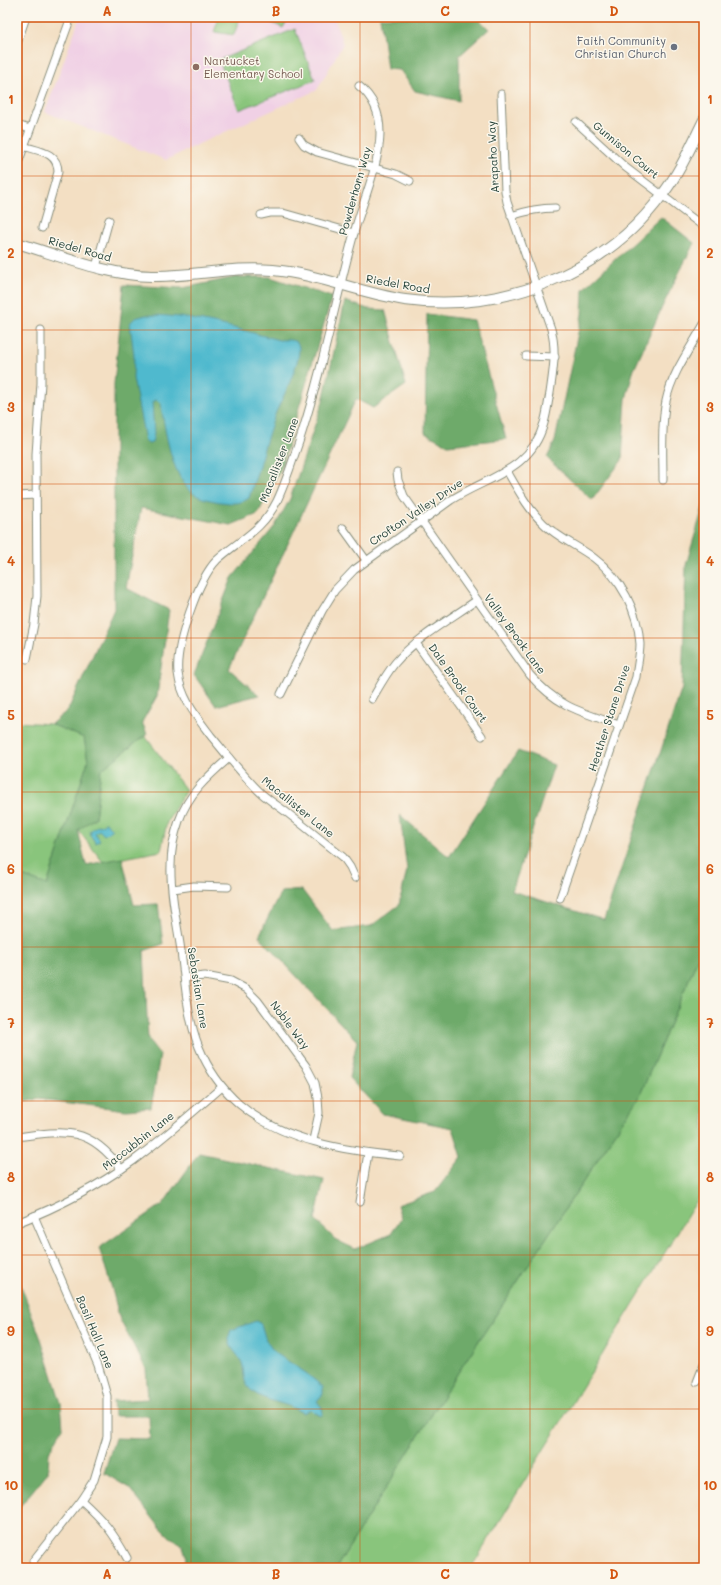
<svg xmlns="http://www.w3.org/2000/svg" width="721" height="1585" font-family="Mali,sans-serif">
<rect width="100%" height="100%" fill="#fbf7ec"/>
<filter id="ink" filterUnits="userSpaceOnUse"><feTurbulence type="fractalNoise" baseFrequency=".025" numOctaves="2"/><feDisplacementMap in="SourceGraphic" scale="8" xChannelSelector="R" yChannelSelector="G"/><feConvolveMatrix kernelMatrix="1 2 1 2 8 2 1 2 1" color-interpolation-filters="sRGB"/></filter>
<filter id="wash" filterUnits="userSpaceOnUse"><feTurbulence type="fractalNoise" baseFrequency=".012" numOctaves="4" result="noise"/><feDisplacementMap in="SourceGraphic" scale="16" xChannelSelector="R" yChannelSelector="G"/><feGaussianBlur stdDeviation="0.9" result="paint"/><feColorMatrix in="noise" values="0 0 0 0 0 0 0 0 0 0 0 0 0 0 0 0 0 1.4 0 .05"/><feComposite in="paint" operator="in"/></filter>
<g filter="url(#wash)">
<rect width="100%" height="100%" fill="#f3dfc3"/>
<!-- built -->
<polygon fill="#f0d0e5" points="80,17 334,17 343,44 317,90 205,141 166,160 45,112"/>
<!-- green -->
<g fill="#89c57b" stroke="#548158">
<polygon points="219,17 240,18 234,35 214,32"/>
<polygon points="259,17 289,17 283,28"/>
<polygon points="295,29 315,80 239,110 219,60"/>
<polygon points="17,722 51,724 84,738 88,761 47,885 17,874"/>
<polygon points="145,736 186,790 167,822 161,851 103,862 78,830 95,818 101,769"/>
<polygon points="704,940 704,1189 471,1568 336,1568 459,1371 640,1095 700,953"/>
</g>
<!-- forest -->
<g fill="#6eaa6b" stroke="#467450">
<polygon points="380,17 476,17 489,29 459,56 459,101 415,91 400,70 387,69"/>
<polygon points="661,217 694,243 663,305 633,372 626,399 622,460 592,500 547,458 555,441 582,314 583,289"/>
<polygon points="237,277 270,277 332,297 281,468 258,514 231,525 141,508 126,588 169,610 157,696 142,722 147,734 101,770 95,818 78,830 86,865 122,858 134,905 158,904 163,944 144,951 148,1039 160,1055 151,1108 126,1110 39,1099 17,1103 17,874 47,885 88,761 84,738 51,724 68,710 114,609 114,384 124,285 183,288"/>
<polygon points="345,301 368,309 385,310 406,385 373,408 356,399 229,669 259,695 216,706 194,675 232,578 275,526 290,499 323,401"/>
<polygon points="427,314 473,320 506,439 448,445 425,433"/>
<polygon points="704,504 704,940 700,953 640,1095 459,1371 336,1568 184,1568 186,1556 183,1546 171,1538 159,1526 129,1488 104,1473 115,1438 150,1439 149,1416 114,1416 113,1401 148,1399 146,1369 120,1320 111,1285 99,1248 163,1204 199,1153 324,1180 315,1220 336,1240 355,1249 391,1234 401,1218 397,1205 435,1192 462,1157 453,1128 383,1114 349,1078 357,1041 259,936 281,892 302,890 333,931 371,926 399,905 407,870 400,815 449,857 518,751 554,765 512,891 604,920 682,688 686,565"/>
<polygon points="17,1275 42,1342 61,1403 63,1428 49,1452 48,1472 17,1510"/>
</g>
<!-- water -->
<g fill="#50b9ce" stroke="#387b81">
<path d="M146,315C193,315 234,328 279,340C286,340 299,338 299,348C300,364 283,397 276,412C265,440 259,470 249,498C240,505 231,503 220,502C210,500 202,499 194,494C172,480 164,427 161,403L156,400L152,402L154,434L152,443L148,444L145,440L133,378L134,356L130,323L135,318Z"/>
<polygon points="106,822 112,830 104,835 99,830 95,833 100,840 96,843 90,835 91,833 90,831 98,825 100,826"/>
<path d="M256,1321L261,1324L266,1340L274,1352L306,1373L323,1387V1394L317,1401L322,1408L323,1413L321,1416L314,1412L311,1409L303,1413C298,1411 294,1408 289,1406C275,1401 251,1398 245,1381C243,1376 244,1369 242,1363C237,1351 224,1346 231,1330Z"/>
</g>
</g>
<g filter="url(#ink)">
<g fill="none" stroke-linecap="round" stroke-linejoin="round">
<defs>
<g id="street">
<polyline points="17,43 26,17"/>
<polyline points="576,122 625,167 704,227"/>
<polyline points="17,125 30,129"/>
<polyline points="299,138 304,145 317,152 396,174 410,181"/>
<path d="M23,146C39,151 58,152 58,172L42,228"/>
<polyline points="17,166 71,17"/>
<polyline points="261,215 270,213 283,213 354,233"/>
<path d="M511,216C526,211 539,208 555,208"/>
<polyline points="96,267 109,220"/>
<polyline points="526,356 555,357"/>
<path d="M507,471C518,490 528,509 544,524C558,538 578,546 594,558C621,578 638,611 640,644C640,655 637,667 636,677L560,898"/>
<path d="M397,472L398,480L404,496L530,675C558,707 581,712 619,725"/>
<path d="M663,480C663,455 661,425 666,401C672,373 690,349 704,324"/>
<polyline points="17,496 36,495"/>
<polyline points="343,528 366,560"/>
<polyline points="416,643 482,736"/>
<polyline points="27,659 34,624 37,596 36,454 41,383 41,330"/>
<path d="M281,694L322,611L335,590L354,570L451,500C487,477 531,471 544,423C547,413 548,403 550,393C553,371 557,351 551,329L507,202L505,191L501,94"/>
<path d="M372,699C379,687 386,674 395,663C416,638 450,619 477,600"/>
<path d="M229,758C208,776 188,794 179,821C174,835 171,850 171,866C170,891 176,918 180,944C185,978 186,1015 199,1047C208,1069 221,1088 239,1104C282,1141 346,1151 400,1156"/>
<path d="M355,878L350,867L343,857C325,843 308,829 290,815C281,808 270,801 261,793C243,776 227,755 211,736C196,716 181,698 178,673C175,646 198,579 217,560C239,540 263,530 277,501C286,482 292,462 299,442C322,373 335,302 354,233C362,204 380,163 380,133C380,114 374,98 359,86"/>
<polyline points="173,889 194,886 228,887"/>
<polyline points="185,978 205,976 231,981 246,989 258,1001 306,1066 315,1083 318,1098 319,1113 313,1140"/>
<path d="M17,1137C65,1130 90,1126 121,1169"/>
<polyline points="360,1202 368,1153"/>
<path d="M17,1223C58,1207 97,1187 133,1161C164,1138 193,1112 222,1087"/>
<polyline points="697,1382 704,1364"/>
<path d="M81,1500C103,1520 113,1532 127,1558"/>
<polyline points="33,1561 81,1500 94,1480 107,1437 107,1396 98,1365 34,1216"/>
</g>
<path id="secondary" d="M17,243C61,256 106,275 152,276C193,277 232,266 273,270C318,274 360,293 405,300C501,313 604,274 662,195C680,172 691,146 704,120"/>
</defs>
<!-- street casing -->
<use href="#street" stroke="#898e7c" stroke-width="9"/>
<!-- secondary casing -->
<use href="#secondary" stroke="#898e7c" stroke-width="12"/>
<!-- street -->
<use href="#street" stroke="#fff" stroke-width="7"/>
<!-- secondary -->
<use href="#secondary" stroke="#fff" stroke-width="10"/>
</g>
</g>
<!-- grid -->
<path fill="none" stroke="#d45610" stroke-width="1" stroke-opacity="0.55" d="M191,17V1568M360,17V1568M530,17V1568M17,176H704M17,330H704M17,484H704M17,638H704M17,792H704M17,947H704M17,1101H704M17,1255H704M17,1409H704"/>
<!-- markers -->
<circle fill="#6b7280" stroke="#fbf7ec" stroke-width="1.5" cx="674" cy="47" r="4"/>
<circle fill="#8d6e63" stroke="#fbf7ec" stroke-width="1.5" cx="196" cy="67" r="4"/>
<g text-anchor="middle" stroke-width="3" stroke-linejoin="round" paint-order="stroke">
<!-- worship labels -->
<g font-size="11" fill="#5b616d" stroke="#fbf7ec" text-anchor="end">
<text x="666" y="45">Faith Community<tspan x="666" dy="13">Christian Church</tspan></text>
</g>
<!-- education labels -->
<g font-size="11" fill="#785e54" stroke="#fbf7ec" text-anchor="start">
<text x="204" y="65">Nantucket<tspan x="204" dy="13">Elementary School</tspan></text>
</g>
<!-- street labels -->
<g font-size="11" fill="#1f3d34" stroke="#fbf7ec">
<text transform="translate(626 150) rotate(40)" y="4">Gunnison Court</text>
<text transform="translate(493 157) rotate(-93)" y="4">Arapaho Way</text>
<text transform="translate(355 191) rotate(-74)" y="4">Powderhorn Way</text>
<text transform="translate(80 249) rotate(16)" y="4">Riedel Road</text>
<text transform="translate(398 284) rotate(10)" y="4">Riedel Road</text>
<text transform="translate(279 460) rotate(-69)" y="4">Macallister Lane</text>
<text transform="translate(416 512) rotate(-34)" y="4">Crofton Valley Drive</text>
<text transform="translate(515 634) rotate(54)" y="4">Valley Brook Lane</text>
<text transform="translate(458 683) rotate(55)" y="4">Dale Brook Court</text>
<text transform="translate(609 718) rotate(-72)" y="4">Heather Stone Drive</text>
<text transform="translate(298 807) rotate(39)" y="4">Macallister Lane</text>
<text transform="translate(198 988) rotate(81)" y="4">Sebastian Lane</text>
<text transform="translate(290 1025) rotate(53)" y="4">Noble Way</text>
<text transform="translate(138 1141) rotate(-38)" y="4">Maccubbin Lane</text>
<text transform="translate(95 1332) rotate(67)" y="4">Basil Hall Lane</text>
</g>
</g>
<!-- margin -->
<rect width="721" height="1585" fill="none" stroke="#fbf7ec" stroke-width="44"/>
<rect x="22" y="22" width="677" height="1541" fill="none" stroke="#d45610" stroke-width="1.5"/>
<g font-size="13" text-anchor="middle" font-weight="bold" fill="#d45610">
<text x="107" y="16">A</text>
<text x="276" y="16">B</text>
<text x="445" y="16">C</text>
<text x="614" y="16">D</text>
<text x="11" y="104">1</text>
<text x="710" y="104">1</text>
<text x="11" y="258">2</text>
<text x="710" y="258">2</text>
<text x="11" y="412">3</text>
<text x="710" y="412">3</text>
<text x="11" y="566">4</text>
<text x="710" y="566">4</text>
<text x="11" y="720">5</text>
<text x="710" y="720">5</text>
<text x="11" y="874">6</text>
<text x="710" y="874">6</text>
<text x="11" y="1028">7</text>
<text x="710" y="1028">7</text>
<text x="11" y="1182">8</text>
<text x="710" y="1182">8</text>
<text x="11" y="1336">9</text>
<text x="710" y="1336">9</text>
<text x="11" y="1490">10</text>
<text x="710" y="1490">10</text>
<text x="107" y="1579">A</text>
<text x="276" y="1579">B</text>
<text x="445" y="1579">C</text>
<text x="614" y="1579">D</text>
</g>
</svg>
